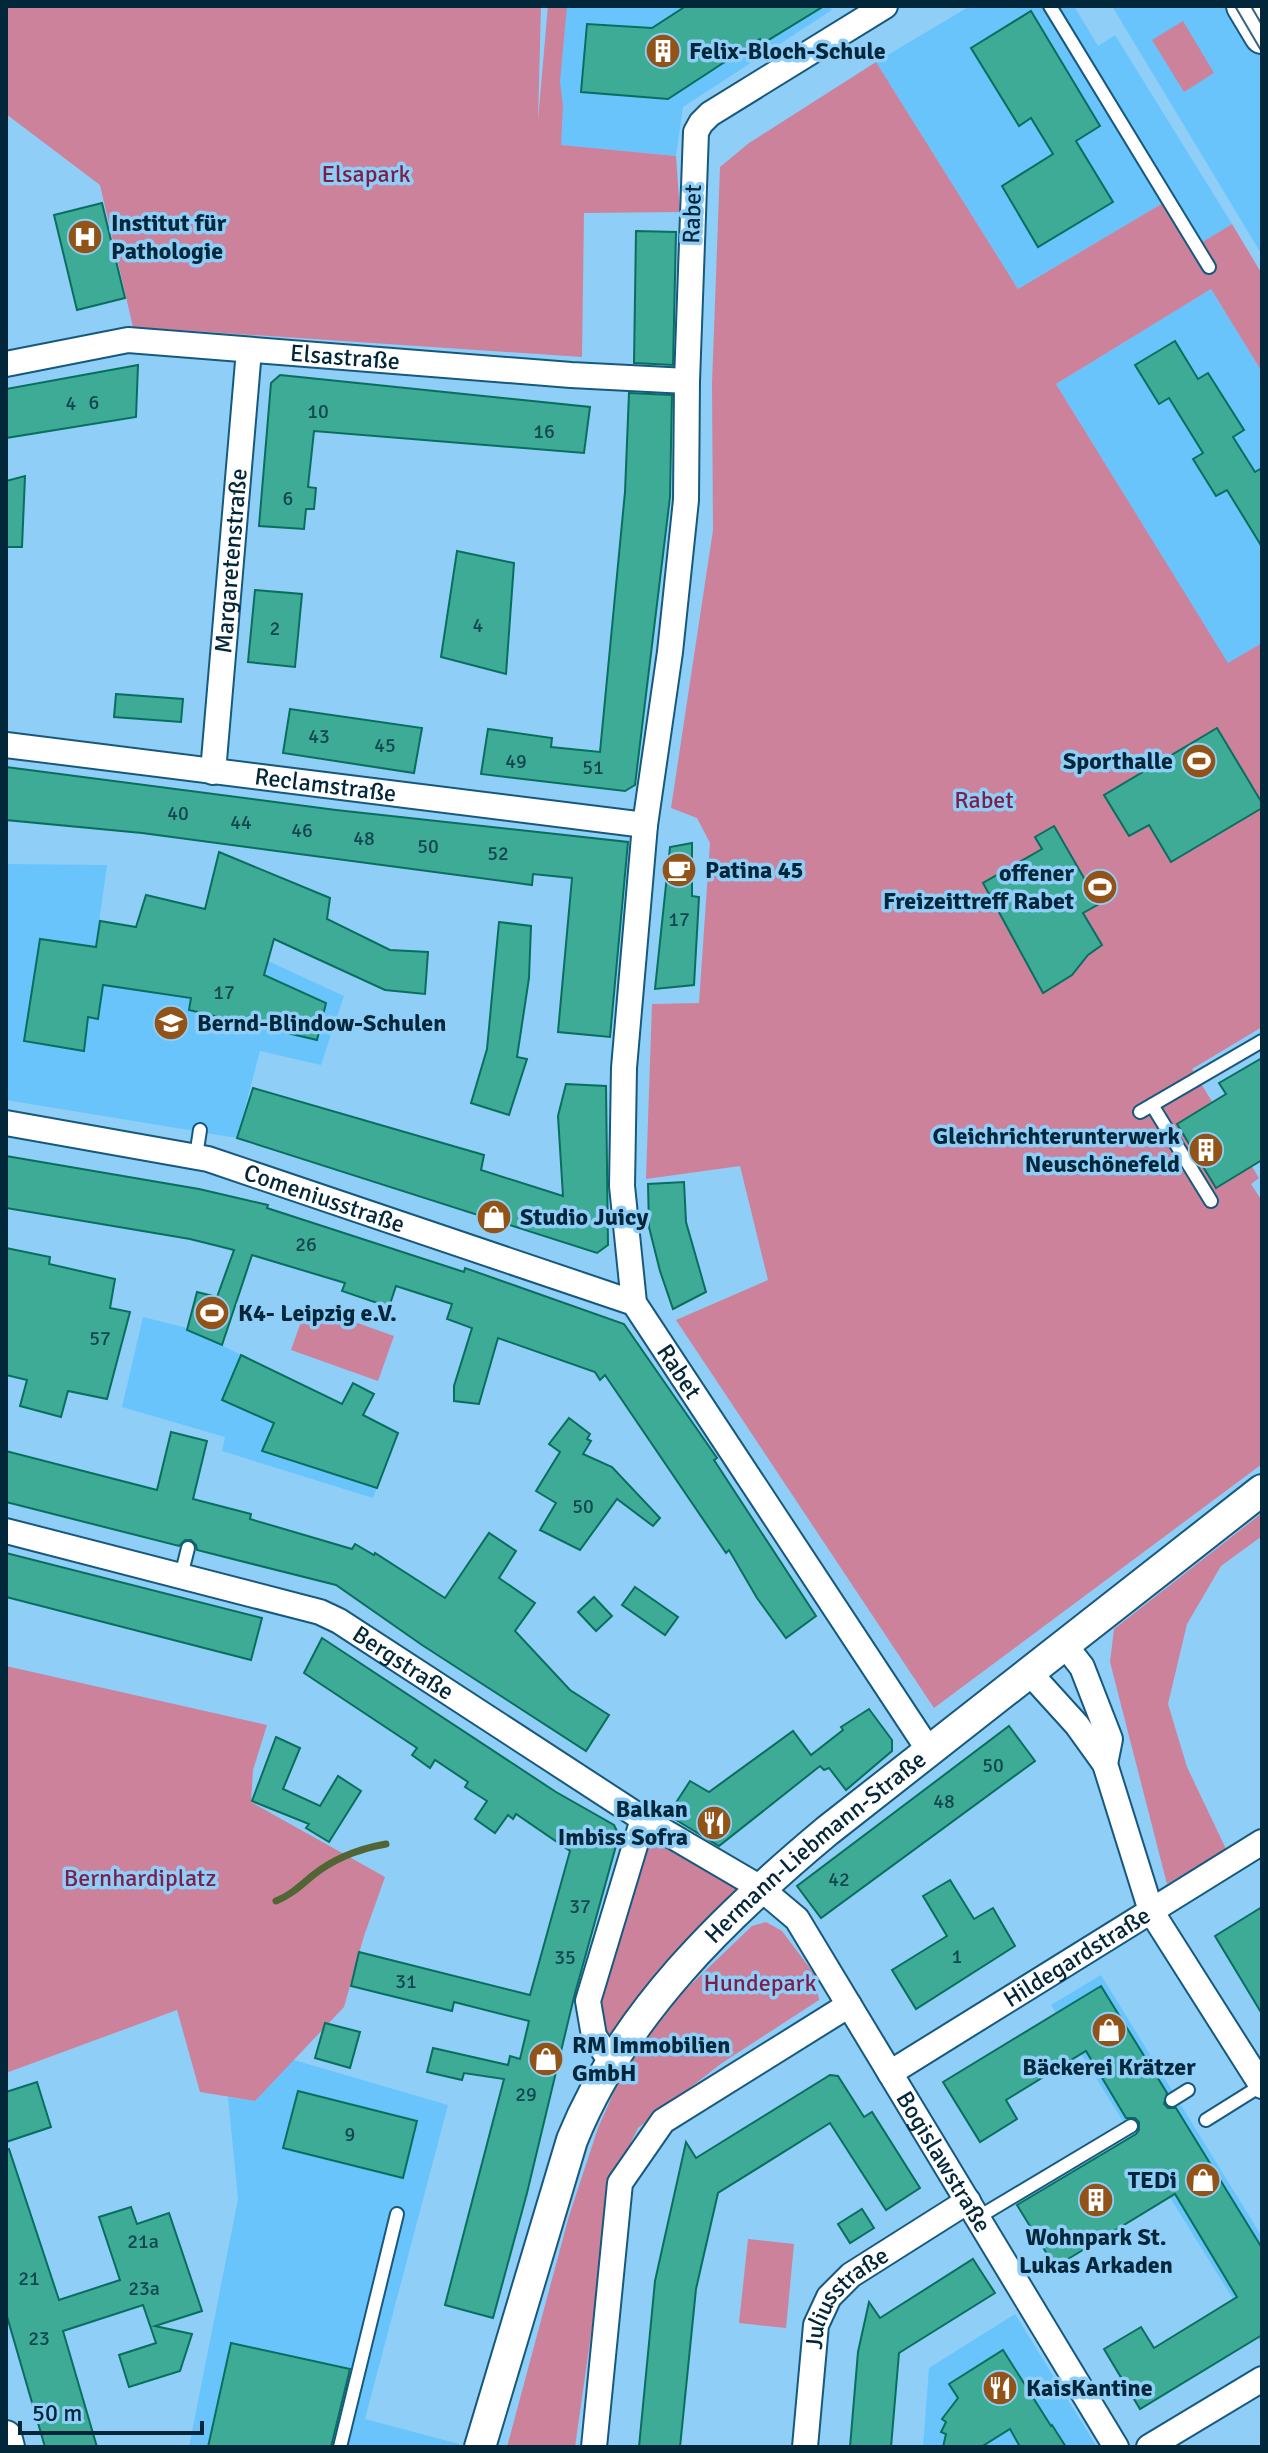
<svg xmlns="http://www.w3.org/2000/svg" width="1268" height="2453" font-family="Signika,sans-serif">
<rect width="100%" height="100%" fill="#8fcef7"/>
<!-- built -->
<g fill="#69c4fc">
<polygon points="548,6 829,6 832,10 683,107 676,156 537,143"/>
<polygon points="970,6 1074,6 1098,46 1115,35 1232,224 1191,250 1163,203 1018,289 876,62"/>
<polygon points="1112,6 1262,6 1262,255 1188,132"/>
<polygon points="1211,289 1262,372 1262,643 1228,664 1056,384"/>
<polygon points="6,864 107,865 99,922 140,928 268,961 344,996 321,1065 260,1051 237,1138 6,1100"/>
<polygon points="143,1317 187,1328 398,1433 373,1498 222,1451 225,1437 122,1407"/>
<polygon points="1101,1975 1262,2237 1262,2340 1259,2341 1051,2005"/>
<polygon points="287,2058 448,2105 365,2419 459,2444 459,2447 189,2447 238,2199 228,2097 255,2101"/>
<polygon points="1015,2314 1097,2447 923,2447 929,2368"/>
</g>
<!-- green -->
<g fill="#cd829c">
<polygon points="6,6 541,6 538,120 548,6 567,6 560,82 563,106 561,145 676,156 680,212 584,213 582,357 133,327 100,185 6,114"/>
<polygon points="1183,21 1214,73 1184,92 1152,40"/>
<polygon points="876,62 1018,289 1163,203 1191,249 1232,224 1262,274 1262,372 1211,289 1056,384 1228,663 1262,643 1262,1027 1192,1069 1259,1178 1251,1184 1262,1201 1262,1464 934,1708 676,1320 768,1280 740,1166 646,1179 652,1004 699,1003 710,843 697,818 671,808 713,530 712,384 720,167 749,143"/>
<polygon points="307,1305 394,1336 378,1381 291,1350"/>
<polygon points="1262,1513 1262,1536 1221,1566 1187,1624 1168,1704 1187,1767 1226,1849 1167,1884 1110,1662 1114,1629"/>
<polygon points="6,1666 267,1725 253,1770 251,1802 385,1877 364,1936 344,2007 255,2101 200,2092 177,2010 6,2073"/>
<polygon points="643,1819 759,1887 611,2062 588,2001"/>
<polygon points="766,1922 782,1931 815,1975 819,2000 722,2063 638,2128 613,2179 575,2447 507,2447 569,2216 598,2128 625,2067 682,1993 752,1926"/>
<polygon points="748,2239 794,2244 786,2328 739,2323"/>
</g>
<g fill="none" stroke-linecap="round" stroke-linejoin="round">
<!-- stream -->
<path stroke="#516535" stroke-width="7" d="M276,1901C291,1895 300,1886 312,1876C334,1858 358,1849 386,1844"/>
</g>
<!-- building -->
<g fill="#3eab96" stroke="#096e5f" stroke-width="2">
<polygon points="686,6 824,6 762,44 760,39 668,99 581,92 587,24 652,28"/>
<polygon points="1031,11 1100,126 1076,141 1113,202 1038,247 1002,186 1053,154 1031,118 1019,126 971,48"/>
<polygon points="102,203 125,298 77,310 54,215"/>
<polygon points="636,231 676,232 673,365 634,363"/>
<polygon points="1175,341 1198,379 1208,373 1244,430 1233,437 1255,472 1262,468 1262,547 1227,490 1216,496 1193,459 1203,453 1169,398 1159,404 1135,365"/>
<polygon points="138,365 136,417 6,438 6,389"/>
<polygon points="280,375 590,407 584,453 314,431 308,487 316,488 314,509 306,509 304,529 259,526 271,383"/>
<polygon points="629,393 672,395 670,497 635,785 625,791 481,774 488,729 552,738 551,747 600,752 625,492"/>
<polygon points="25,476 22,547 6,547 6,481"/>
<polygon points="457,551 514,563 506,674 441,657"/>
<polygon points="255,590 302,594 295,667 248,662"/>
<polygon points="116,694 183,699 181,722 114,717"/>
<polygon points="290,709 422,728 414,773 283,753"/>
<polygon points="1217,728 1262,803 1262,808 1171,862 1149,825 1129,836 1104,795"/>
<polygon points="6,767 336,810 628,842 610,1037 558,1032 572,878 533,874 532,885 142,833 6,820"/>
<polygon points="1054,826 1099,904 1083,913 1102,945 1088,955 1072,975 1043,993 983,883 1042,849 1035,837"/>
<polygon points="692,843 692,896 699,897 694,985 655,989 670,847"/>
<polygon points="219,852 330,898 327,919 390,950 428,952 425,994 385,990 274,939 264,975 326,1003 317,1040 189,1010 191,998 103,985 98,1019 88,1017 84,1051 24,1041 40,939 96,947 100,921 136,927 146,895 205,909"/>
<polygon points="499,922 531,926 529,978 517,1057 527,1059 509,1115 471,1103 487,1049"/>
<polygon points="1262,1058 1262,1160 1216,1188 1177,1124 1226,1094 1219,1083"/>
<polygon points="566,1084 606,1086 608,1245 597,1253 237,1138 253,1088 484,1155 481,1170 563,1196 558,1116"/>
<polygon points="6,1156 199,1189 268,1205 267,1208 464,1272 465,1268 624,1324 717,1458 714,1460 816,1616 786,1638 757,1598 729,1550 726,1553 605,1375 600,1380 595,1372 498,1338 479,1404 454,1401 454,1386 472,1328 447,1319 452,1304 396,1286 389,1307 342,1291 345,1283 252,1255 222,1345 187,1330 197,1292 217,1297 234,1250 190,1239 6,1208"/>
<polygon points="684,1182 686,1222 706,1292 673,1309 660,1271 649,1227 648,1184"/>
<polygon points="6,1248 50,1257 49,1264 115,1279 110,1308 130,1312 107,1399 68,1391 61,1417 20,1406 27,1380 6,1375"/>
<polygon points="241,1355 342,1404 353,1383 374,1394 363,1415 398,1433 377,1488 262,1451 274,1423 222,1400"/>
<polygon points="569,1418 590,1434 587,1439 591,1441 583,1454 612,1467 660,1518 653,1526 617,1499 580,1550 540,1530 556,1503 536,1491 560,1452 549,1444"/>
<polygon points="171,1432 207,1441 193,1499 251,1514 250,1519 352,1549 355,1544 374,1555 375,1553 445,1598 489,1533 516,1551 499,1578 535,1603 515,1631 570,1690 609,1715 586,1751 422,1645 336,1585 197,1550 196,1545 191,1540 185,1540 179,1546 6,1502 6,1451 157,1490"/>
<polygon points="6,1553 262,1618 251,1660 6,1597"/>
<polygon points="635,1587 678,1617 665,1635 622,1605"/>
<polygon points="594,1597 612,1616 596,1631 578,1612"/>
<polygon points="322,1638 556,1792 614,1825 619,1835 574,1997 527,2193 493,2318 445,2305 504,2079 464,2073 462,2080 427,2072 433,2048 508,2065 510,2056 520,2059 529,2021 454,2002 452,2011 351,1986 359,1952 530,1995 570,1851 516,1814 513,1819 508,1815 495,1833 475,1819 487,1801 465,1787 468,1782 435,1760 430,1768 412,1755 417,1748 304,1673"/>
<polygon points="869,1709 892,1740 892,1751 846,1790 829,1768 824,1770 820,1766 719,1846 668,1815 690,1781 709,1792 793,1731 811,1755 843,1730 841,1727"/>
<polygon points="1009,1726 1035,1761 821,1918 797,1886"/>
<polygon points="276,1737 300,1748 283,1789 320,1806 338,1776 361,1791 329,1842 306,1828 309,1824 252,1801"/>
<polygon points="950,1880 974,1919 993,1908 1015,1946 916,2009 892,1970 947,1936 923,1896"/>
<polygon points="1262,1907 1262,2014 1215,1936"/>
<polygon points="1101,1986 1167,2093 1164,2104 1168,2108 1176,2108 1262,2248 1262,2335 1140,2409 1104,2349 1141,2327 1154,2348 1237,2297 1175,2194 1055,2267 1017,2205 1136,2134 1139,2130 1139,2122 1135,2118 1126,2118 1086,2051 1006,2100 1017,2119 980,2142 943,2082"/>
<polygon points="325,2023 360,2032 350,2068 315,2058"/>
<polygon points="830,2075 838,2076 864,2117 872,2112 920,2188 886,2210 830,2123 718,2193 696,2289 680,2447 639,2447 655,2281 686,2142 696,2158"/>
<polygon points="37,2082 51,2127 6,2142 6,2092"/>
<polygon points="298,2091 417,2121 403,2178 283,2148"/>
<polygon points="9,2149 59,2300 120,2280 99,2217 131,2207 137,2224 169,2213 202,2311 155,2326 192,2334 180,2371 129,2387 119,2355 156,2343 143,2305 63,2331 97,2447 45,2447 6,2313 6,2150"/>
<polygon points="862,2209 874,2228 850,2243 838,2224"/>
<polygon points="973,2259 995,2293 899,2353 891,2447 850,2447 858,2352 869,2302 880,2318"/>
<polygon points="231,2343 350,2369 331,2447 208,2447"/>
<polygon points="1003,2350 1051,2426 1052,2425 1066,2447 1016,2447 1019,2445 1010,2429 981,2447 943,2447 946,2434 941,2432 946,2422 942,2419 958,2398 949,2384"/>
</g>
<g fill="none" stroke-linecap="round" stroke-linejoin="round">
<defs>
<g id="service">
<polyline points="1050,6 1209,267"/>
<polyline points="1152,1105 1211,1201"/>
<polyline points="1140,1112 1262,1041"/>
<polyline points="196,1156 200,1130"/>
<polyline points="181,1576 188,1548"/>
<polyline points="1172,2100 1188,2090"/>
<polyline points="1206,2120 1262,2085"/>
<polyline points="977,2218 1131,2126"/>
<polyline points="340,2447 397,2214"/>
</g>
<g id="minor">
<path id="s1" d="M885,6L710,114L701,123L696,132L687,381L686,500L670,652L645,825L624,1068L622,1186L634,1303L928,1749"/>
<path id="s2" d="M6,364L128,340L571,375L687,381"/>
<path id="s3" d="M6,745L645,825"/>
<path id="s4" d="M213,772L249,350"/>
<path id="s5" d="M6,1123L208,1159L634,1303"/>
<path id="s6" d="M6,1531L320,1612L339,1621L643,1819L759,1887L797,1919L1116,2447"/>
<polyline points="1064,1644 1082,1667 1110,1739 1105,1764"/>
<polyline points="1028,1671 1077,1725 1105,1764 1151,1911 1262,2086"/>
<polyline points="611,2062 594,2036 588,2001 643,1819"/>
<path id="s7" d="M890,2073L1262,1842"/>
<polyline points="594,2447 620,2183 663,2121 849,2005"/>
<path id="s8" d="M805,2447L816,2325L829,2297L851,2275L968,2201"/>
<polyline points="1149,2447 1262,2379"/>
</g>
<g id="tertiary">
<polyline points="6,2436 9,2447"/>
<path id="s9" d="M480,2447L572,2140C623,2014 724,1917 827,1831L1262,1490"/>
</g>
<polyline id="secondary" points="1244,6 1262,36"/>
</defs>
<!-- service casing -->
<use href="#service" stroke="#17597d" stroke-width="16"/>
<!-- minor casing -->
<use href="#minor" stroke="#17597d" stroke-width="28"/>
<!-- tertiary casing -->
<use href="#tertiary" stroke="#17597d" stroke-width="34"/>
<!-- secondary casing -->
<use href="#secondary" stroke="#17597d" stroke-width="38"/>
<!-- service -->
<use href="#service" stroke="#fff" stroke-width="12"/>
<!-- minor -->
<use href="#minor" stroke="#fff" stroke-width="24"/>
<!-- tertiary -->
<use href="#tertiary" stroke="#fff" stroke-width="30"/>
<!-- secondary -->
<use href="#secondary" stroke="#fff" stroke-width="34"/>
<!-- tram -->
<g stroke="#366480" stroke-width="2">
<polyline points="1235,6 1262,52"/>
<polyline points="1251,6 1262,25"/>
</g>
</g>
<!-- icons -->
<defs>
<symbol id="building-disc" viewBox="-11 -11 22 22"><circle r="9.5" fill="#925319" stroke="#8fcef7"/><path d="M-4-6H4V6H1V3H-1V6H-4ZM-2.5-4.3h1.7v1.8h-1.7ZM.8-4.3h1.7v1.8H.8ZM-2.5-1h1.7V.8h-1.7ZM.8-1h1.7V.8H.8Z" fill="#fff"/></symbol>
<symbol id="hospital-disc" viewBox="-11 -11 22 22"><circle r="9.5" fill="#925319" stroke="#8fcef7"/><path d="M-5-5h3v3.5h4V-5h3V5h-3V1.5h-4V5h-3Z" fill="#fff"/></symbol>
<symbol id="stadium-disc" viewBox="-11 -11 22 22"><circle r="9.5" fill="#925319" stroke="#8fcef7"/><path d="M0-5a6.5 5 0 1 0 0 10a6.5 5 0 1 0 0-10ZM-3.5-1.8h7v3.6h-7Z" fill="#fff"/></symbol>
<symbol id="cafe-disc" viewBox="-11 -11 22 22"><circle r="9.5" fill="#925319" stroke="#8fcef7"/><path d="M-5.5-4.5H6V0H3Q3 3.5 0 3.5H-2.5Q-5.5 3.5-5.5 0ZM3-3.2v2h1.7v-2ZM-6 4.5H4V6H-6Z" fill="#fff"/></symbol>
<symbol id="school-disc" viewBox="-11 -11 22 22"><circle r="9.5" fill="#925319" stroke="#8fcef7"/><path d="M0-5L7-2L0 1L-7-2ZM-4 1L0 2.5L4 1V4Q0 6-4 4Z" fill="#fff"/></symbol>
<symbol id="shop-disc" viewBox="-11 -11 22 22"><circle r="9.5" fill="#925319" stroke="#8fcef7"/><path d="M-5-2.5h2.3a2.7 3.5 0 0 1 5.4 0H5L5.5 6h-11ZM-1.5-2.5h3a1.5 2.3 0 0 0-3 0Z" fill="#fff"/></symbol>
<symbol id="restaurant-disc" viewBox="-11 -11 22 22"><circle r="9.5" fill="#925319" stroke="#8fcef7"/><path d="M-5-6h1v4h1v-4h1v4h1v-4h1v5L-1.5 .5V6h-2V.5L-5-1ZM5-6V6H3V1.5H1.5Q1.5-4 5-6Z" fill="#fff"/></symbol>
</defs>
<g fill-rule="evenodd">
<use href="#building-disc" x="643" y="31" width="40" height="40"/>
<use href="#hospital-disc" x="65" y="217" width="40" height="40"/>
<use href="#stadium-disc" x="1179" y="741" width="40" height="40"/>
<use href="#cafe-disc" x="659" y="850" width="40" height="40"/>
<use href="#stadium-disc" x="1080" y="867" width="40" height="40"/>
<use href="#school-disc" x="151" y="1003" width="40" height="40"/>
<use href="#building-disc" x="1186" y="1130" width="40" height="40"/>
<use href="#shop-disc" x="474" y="1197" width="40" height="40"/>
<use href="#stadium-disc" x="192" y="1293" width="40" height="40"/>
<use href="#restaurant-disc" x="694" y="1803" width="40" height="40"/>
<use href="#shop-disc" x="1089" y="2010" width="40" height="40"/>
<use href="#shop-disc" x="526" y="2039" width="40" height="40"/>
<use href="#shop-disc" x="1183" y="2160" width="40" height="40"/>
<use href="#building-disc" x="1076" y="2180" width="40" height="40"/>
<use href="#restaurant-disc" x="980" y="2368" width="40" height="40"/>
</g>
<g text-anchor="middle" stroke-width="7" stroke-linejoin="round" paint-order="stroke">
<!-- number labels -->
<g font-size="20" fill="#114751">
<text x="94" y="409">6</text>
<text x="71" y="410">4</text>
<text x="318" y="418">10</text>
<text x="544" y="438">16</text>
<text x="288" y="505">6</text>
<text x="478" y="632">4</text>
<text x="275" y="635">2</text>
<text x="319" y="743">43</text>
<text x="385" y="752">45</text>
<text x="516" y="768">49</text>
<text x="593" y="774">51</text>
<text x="178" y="820">40</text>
<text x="241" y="829">44</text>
<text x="302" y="837">46</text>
<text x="364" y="845">48</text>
<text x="428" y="853">50</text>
<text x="498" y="860">52</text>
<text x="679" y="926">17</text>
<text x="224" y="999">17</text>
<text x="306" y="1251">26</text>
<text x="100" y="1345">57</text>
<text x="583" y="1513">50</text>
<text x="993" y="1772">50</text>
<text x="944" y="1808">48</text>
<text x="839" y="1886">42</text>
<text x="580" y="1913">37</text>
<text x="957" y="1963">1</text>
<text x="565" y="1964">35</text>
<text x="406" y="1988">31</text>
<text x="526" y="2101">29</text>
<text x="350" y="2141">9</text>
<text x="143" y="2248">21a</text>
<text x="29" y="2285">21</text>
<text x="144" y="2295">23a</text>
<text x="39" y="2345">23</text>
</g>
<!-- poi labels -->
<g font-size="24" font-weight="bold" fill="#02263a" stroke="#8fcef7" text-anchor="start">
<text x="689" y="59">Felix-Bloch-Schule</text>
<text x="111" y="231">Institut für<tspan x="111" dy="28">Pathologie</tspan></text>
<text x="1173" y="769" text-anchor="end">Sporthalle</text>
<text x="705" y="878">Patina 45</text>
<text x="1074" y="881" text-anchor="end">offener<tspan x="1074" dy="28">Freizeittreff Rabet</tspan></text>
<text x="197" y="1031">Bernd-Blindow-Schulen</text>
<text x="1180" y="1144" text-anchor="end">Gleichrichterunterwerk<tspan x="1180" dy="28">Neuschönefeld</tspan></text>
<text x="520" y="1225">Studio Juicy</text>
<text x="238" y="1321">K4- Leipzig e.V.</text>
<text x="688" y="1817" text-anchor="end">Balkan<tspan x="688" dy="28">Imbiss Sofra</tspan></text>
<text x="572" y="2053">RM Immobilien<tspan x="572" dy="28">GmbH</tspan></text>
<text x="1109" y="2075" text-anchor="middle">Bäckerei Krätzer</text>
<text x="1177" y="2188" text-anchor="end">TEDi</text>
<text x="1096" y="2245" text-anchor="middle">Wohnpark St.<tspan x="1096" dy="28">Lukas Arkaden</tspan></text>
<text x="1026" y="2396">KaisKantine</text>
</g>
<!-- park labels -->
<g font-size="24" fill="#7c1e48" stroke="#8fcef7">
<text x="366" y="182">Elsapark</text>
<text x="984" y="808">Rabet</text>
<text x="140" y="1886">Bernhardiplatz</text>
<text x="760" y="1991">Hundepark</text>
</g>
<!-- street labels -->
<g font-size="24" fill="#02263a" stroke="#8fcef7">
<text transform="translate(692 214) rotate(-88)" y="8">Rabet</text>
<text dy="8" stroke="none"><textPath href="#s2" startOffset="342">Elsastraße</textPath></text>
<text dy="8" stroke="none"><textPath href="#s4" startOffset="212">Margaretenstraße</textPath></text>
<text dy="8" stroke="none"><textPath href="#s3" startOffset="322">Reclamstraße</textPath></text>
<text dy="8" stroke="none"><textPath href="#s5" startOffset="328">Comeniusstraße</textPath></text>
<text dy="8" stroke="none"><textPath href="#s1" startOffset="1486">Rabet</textPath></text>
<text dy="8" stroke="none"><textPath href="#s6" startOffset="422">Bergstraße</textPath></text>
<text dy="8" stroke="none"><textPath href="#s9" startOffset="706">Hermann-Liebmann-Straße</textPath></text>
<text dy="8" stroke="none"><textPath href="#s7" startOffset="220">Hildegardstraße</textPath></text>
<text dy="8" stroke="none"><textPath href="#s6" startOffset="1176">Bogislawstraße</textPath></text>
<text dy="8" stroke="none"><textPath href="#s8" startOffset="162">Juliusstraße</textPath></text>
</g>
</g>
<!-- border -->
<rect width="1268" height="2453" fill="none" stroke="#02263a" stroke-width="16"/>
<!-- scale -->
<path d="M20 2421v12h182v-12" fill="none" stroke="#02263a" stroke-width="4"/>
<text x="32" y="2421" font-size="24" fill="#02263a" stroke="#8fcef7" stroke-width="6" paint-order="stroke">50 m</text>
</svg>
